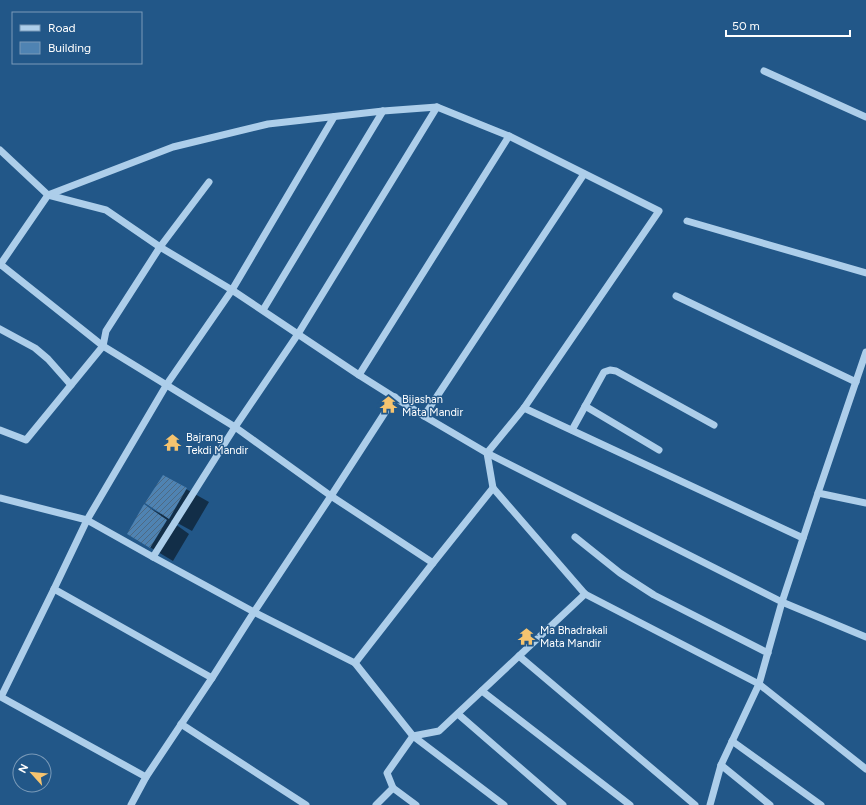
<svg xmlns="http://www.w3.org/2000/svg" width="866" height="805" font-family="Figtree,sans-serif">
<defs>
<pattern id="building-hatch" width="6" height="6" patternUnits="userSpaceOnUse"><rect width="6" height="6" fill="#4f83b2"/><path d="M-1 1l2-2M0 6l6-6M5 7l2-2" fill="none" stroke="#4e6a84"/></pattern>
</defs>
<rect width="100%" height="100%" fill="#225788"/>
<!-- shadow -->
<polygon fill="#0007" points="163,476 209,502 192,531 172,520 171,521 189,534 173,561 128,534 144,505 161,514 161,513"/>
<!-- building -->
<g fill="url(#building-hatch)">
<polygon points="163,475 187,488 169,519 145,503"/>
<polygon points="144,504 167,520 150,548 127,534"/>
</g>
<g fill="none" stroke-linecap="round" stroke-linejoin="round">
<!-- minor -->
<g stroke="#adceea" stroke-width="7">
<polyline points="764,71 866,117"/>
<polyline points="0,150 48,195 106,210 160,247 232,290 359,375 424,416 487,453 782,602 866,637"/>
<polyline points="687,221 866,273"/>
<polyline points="0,264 103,346 235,427 331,496 433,563"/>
<polyline points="0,265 48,195 173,147 268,124 383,111 437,107 509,136 659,211 524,408 487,453 493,488 585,594 759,684 866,769"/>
<polyline points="676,296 856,382"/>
<polyline points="263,310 383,111"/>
<polyline points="0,329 35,348 48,359 71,385"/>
<polyline points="359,375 509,136"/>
<polyline points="585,406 659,450"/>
<polyline points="524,408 803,538"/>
<polyline points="424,416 584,174"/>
<polyline points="0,430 26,440 103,346 106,331 160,247 209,182"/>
<polyline points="572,430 604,372 610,370 616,371 714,425"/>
<polyline points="818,493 866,503"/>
<polyline points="0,498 87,520 153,557 254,612 355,663 433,563 493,488"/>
<polyline points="575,537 620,573 654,595 768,653"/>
<polyline points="153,557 235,427 298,334 437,107"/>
<polyline points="54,589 212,678"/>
<polyline points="519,656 695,805"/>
<polyline points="355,663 413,736 504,805"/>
<polyline points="482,691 630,805"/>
<polyline points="458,714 563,805"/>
<polyline points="181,724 306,805"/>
<polyline points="732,741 821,805"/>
<polyline points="721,765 770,805"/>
<polyline points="146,777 1,697 54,589 87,520 167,384 232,290 334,117"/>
<polyline points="393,788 416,805"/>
<polyline points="131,805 146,777 212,678 254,612 331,496 395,397"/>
<polyline points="376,805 393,788 387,773 413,736 439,731 585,594"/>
<polyline points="710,805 721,765 759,684 782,602 818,493 866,352"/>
</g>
</g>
<!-- icons -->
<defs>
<symbol id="temple-bare" viewBox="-9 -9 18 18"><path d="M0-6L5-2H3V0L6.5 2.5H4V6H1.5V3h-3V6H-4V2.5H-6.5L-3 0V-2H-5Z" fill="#f6c46f" stroke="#225788" stroke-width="2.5" paint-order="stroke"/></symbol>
</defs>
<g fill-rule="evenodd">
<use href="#temple-bare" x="376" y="392" width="25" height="25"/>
<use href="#temple-bare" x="160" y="430" width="25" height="25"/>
<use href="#temple-bare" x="514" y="624" width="25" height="25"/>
</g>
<g text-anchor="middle" stroke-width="3" stroke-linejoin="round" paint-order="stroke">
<!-- poi labels -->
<g font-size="11" fill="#fff" stroke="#225788" text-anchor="start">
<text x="402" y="403">Bijashan<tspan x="402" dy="13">Mata Mandir</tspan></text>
<text x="186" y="441">Bajrang<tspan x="186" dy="13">Tekdi Mandir</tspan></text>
<text x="540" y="634">Ma Bhadrakali<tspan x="540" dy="13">Mata Mandir</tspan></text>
</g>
</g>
<!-- legend -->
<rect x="12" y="12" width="130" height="52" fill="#225788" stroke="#7a9ab8"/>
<rect x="20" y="25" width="20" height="6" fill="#adceea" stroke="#7a9ab8"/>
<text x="48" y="32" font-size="12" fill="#ffffff">Road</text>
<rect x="20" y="42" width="20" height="12" fill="#4f83b2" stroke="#7a9ab8"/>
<text x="48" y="52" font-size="12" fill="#ffffff">Building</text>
<!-- north arrow -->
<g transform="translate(32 773) rotate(297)"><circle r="19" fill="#225788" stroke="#7a9ab8"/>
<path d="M0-3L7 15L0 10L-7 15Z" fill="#f6c46f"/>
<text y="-6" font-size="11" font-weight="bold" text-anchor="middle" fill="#ffffff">N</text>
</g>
<!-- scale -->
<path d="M726 30v6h124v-6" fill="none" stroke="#ffffff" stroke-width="2"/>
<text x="732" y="30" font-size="12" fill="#ffffff" stroke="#225788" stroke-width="3" paint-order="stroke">50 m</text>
</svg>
